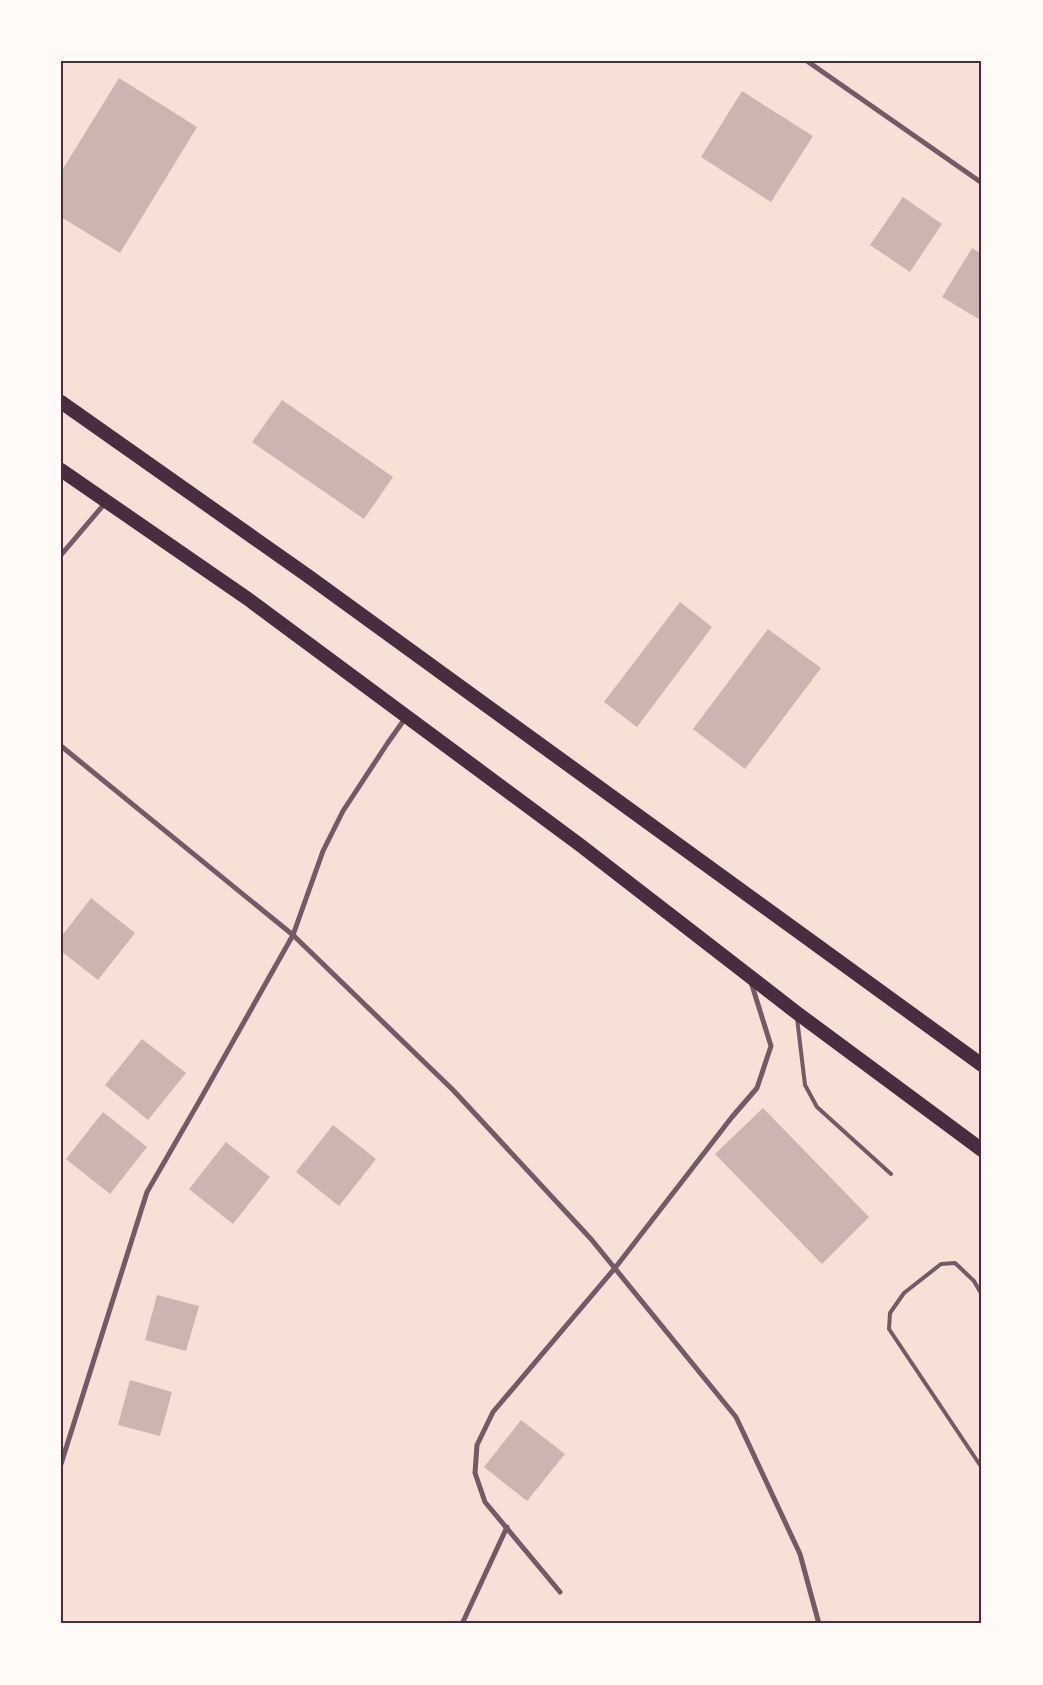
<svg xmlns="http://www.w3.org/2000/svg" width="1043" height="1685" font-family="Mulish,sans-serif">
<rect width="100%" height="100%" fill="#f7e1d7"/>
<!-- building -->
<g fill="#ccb4b1">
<polygon points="119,78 197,127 120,253 61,217 61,172"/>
<polygon points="742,91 813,136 771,202 701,157"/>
<polygon points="903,197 942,224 910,272 870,245"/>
<polygon points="972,248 982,254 982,321 942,297"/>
<polygon points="282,400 393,477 364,519 252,442"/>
<polygon points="680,602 712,627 637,727 604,702"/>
<polygon points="768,629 821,668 745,769 693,729"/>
<polygon points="91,898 135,933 98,980 61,951 61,937"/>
<polygon points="142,1039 186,1073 148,1120 105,1085"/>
<polygon points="763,1108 869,1217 822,1264 715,1154"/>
<polygon points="103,1112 147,1147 110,1194 66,1159"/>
<polygon points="333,1125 376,1159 339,1206 296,1172"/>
<polygon points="226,1142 270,1177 233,1224 189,1189"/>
<polygon points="157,1295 199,1306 186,1351 145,1340"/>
<polygon points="130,1380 172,1392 160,1436 118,1425"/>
<polygon points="521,1420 565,1454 527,1501 484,1467"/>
</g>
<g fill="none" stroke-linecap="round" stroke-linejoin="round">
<!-- service -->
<g stroke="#755966" stroke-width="4">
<polyline points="797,1018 805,1085 817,1107 891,1174"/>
<polyline points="982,1295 974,1281 955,1263 941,1264 904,1293 890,1313 889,1329 982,1468"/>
</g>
<!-- minor -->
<g stroke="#755966" stroke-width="5">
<polyline points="807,61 982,183"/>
<polyline points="61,555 106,502"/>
<polyline points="61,746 293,935 453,1090 591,1239 736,1417 800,1554 819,1624"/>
<polyline points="61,1464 147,1192 200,1100 293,935 323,851 343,811 387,744 406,717"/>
<polyline points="560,1592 485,1502 475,1473 477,1445 493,1412 615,1268 732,1117 757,1088 771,1046 751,982"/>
<polyline points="462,1624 507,1527"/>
</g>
<!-- trunk -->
<g stroke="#4a2c40" stroke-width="14">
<polyline points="61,402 308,576 982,1065"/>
<polyline points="61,470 248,599 580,845 797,1013 982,1150"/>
</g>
</g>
<!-- border -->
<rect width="1043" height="1685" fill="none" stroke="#fffaf5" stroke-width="125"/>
<rect x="62" y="62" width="918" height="1560" fill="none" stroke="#4a2c40" stroke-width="2"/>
</svg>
